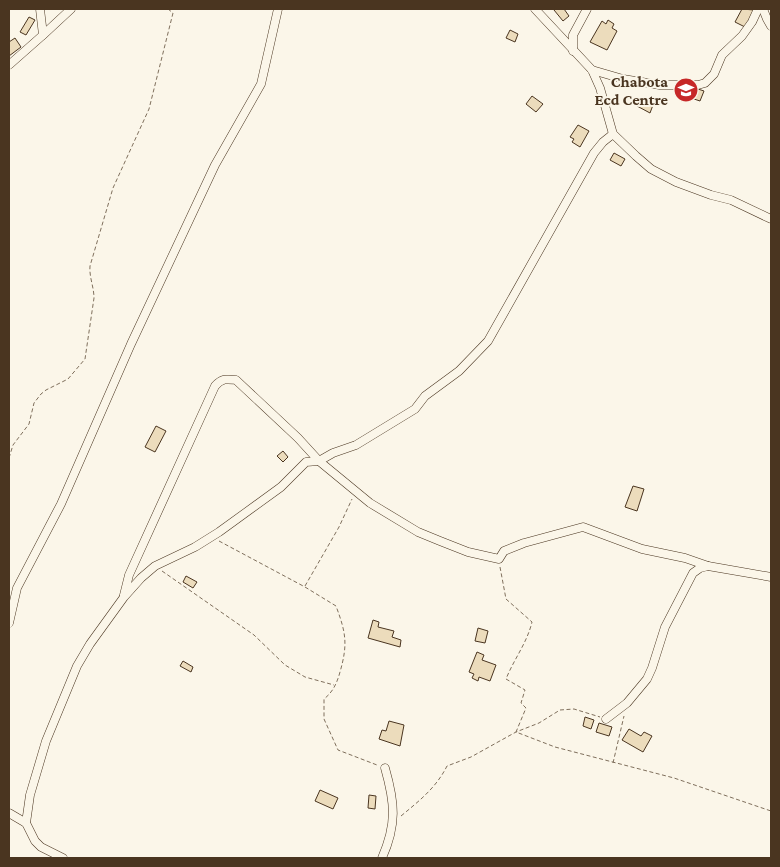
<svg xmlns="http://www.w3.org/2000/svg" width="780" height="867" font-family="'Crimson Pro',serif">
<rect width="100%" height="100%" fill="#fbf6e9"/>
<!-- building -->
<g fill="#ecdcbc" stroke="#4a3520">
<polygon points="556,9 564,9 569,16 563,21 554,10"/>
<polygon points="742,9 754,10 745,27 735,22"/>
<polygon points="29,17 35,20 26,35 20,32"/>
<polygon points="608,20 614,24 612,28 617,31 607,50 590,42 602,21 606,24"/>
<polygon points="510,30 518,34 515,42 506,38"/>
<polygon points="15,38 21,47 9,56 9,42"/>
<polygon points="692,87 704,91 700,101 688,97"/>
<polygon points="532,96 543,104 536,112 526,104"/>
<polygon points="641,99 653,105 650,113 637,106"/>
<polygon points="578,125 589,131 580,147 572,142 574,139 570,137"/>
<polygon points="614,153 625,159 621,166 610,160"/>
<polygon points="156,426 166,431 155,452 145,447"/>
<polygon points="283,451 288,457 283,462 277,456"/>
<polygon points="633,486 644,489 637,511 625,507"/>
<polygon points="186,576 197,582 193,588 183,582"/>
<polygon points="373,620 379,622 378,627 394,631 392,637 401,640 400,647 368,638"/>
<polygon points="478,628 488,631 485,643 475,641"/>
<polygon points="477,652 484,655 482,660 496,665 490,681 479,677 478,681 472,678 474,674 469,672"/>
<polygon points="183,661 193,667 191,672 180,666"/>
<polygon points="585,717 594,720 591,729 583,726"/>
<polygon points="389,721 404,725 400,746 379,739 382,730 386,731"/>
<polygon points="599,723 612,727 609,736 596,732"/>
<polygon points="629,729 641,736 644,732 652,736 643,752 622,740"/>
<polygon points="320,790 338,798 333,809 315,801"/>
<polygon points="369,795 376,796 375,809 368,808"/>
</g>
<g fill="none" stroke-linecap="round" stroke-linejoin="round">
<defs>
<g id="minor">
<polyline points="535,9 592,70 600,88 613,134 636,156 651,169 676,182 711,195 731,200 771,219"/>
<polyline points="763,9 767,19 771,26"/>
<polyline points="43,35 71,9"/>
<polyline points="573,51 573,35 587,9"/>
<polyline points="9,65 43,35 40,9"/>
<polyline points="592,70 623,79 660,85 698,85 705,83 714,74 722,55 742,36 752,22 758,9"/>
<path d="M124,595L129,575L215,386C222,378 227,379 236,380L298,438L319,461L370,503L418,532L440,541L468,552L499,559L504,551L524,543L583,527L642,549L685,558L708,566"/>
<polyline points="9,623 17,588 61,504 131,344 215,165 261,84 278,9"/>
<polyline points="606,719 627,703 647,679 652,668 665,627 693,573 700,568 708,566 771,577"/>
<polyline points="9,813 26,823 35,841 41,847 63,858"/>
<polyline points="26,823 30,795 46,741 77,666 90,644 124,597 141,578 155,566 195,547 219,532 281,487 306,462 319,461 333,453 356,445 415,409 425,396 459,371 488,341 594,153 603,142 613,134"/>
<path d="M382,858C397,824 395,803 385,768"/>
</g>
</defs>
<!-- minor casing -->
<use href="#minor" stroke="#4a3520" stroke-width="9"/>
<!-- path -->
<g stroke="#7f6f5c" stroke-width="1" stroke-dasharray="4 2.5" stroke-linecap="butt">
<path d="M9,458L13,445L29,424L34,403L41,394L46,390L68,379L85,359L94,298C94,287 89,277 90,266L113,188L149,109L173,13L168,9"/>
<path d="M219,541L305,587L336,606C346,633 348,644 340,672C337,683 333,692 324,699V719L338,750L377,765"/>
<path d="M500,567L506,599L532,622C527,643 514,659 506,679L525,690L521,703L526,708L516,732L555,747L674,778L771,811"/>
<polyline points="162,571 254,635 285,665 305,677 334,685"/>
<polyline points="305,586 339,527 352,499"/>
<polyline points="613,763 624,716"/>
<path d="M401,816C419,801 436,788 447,766L471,757L516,732L539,723L560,710L574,709L600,717"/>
</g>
<!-- minor -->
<use href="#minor" stroke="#fbf6e9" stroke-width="8"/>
</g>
<!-- icons -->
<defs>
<symbol id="school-disc" viewBox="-11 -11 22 22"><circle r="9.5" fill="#c62828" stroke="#fbf6e9"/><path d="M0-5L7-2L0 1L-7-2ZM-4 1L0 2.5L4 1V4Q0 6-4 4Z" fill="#fff"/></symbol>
</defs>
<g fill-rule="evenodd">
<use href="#school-disc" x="672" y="76" width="28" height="28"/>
</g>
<g text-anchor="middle" stroke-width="4" stroke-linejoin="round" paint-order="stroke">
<!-- poi labels -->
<g font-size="16" font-weight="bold" fill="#4a3520" stroke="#fbf6e9" text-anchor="end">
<text x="668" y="87">Chabota<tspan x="668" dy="18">Ecd Centre</tspan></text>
</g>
</g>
<!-- border -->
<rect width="780" height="867" fill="none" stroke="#4a3520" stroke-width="20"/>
</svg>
